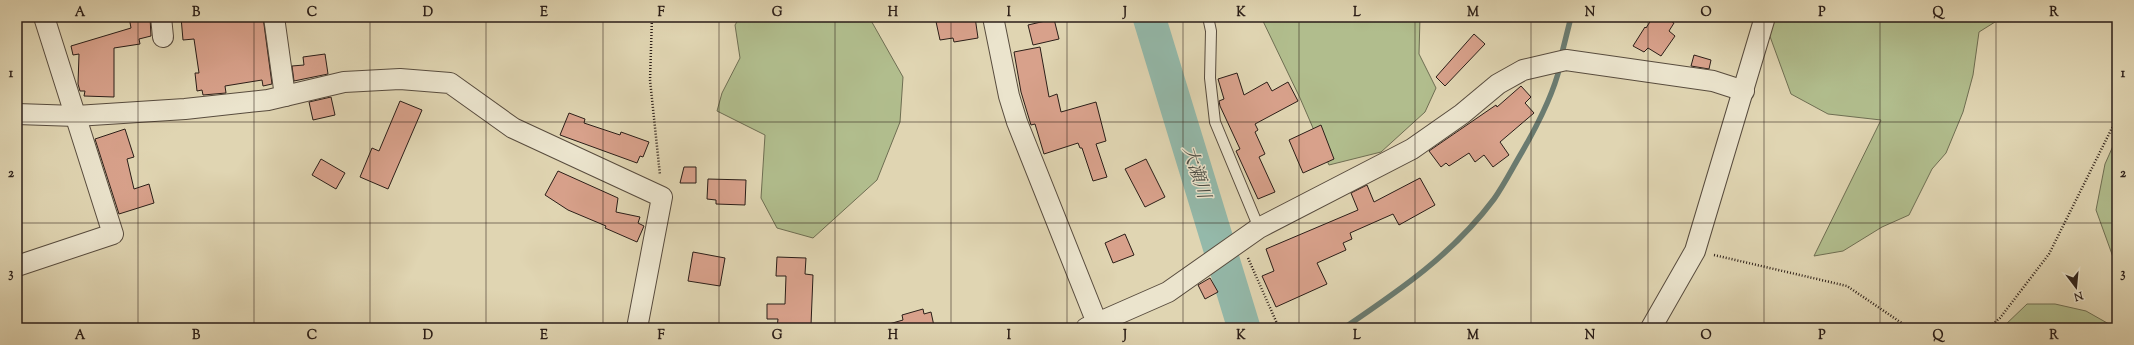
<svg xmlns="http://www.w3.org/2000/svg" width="2134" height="345" font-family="'Sorts Mill Goudy','Noto Serif JP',serif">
<rect width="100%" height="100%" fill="#e0d5b2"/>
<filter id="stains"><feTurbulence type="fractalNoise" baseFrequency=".005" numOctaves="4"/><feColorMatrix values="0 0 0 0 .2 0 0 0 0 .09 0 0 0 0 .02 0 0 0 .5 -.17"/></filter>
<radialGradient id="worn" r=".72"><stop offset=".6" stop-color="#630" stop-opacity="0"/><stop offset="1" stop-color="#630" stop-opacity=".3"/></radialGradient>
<!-- green -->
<g fill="#b1bd8d" stroke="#6e6e52">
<polygon points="740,17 869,17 903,77 900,122 877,180 813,238 777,228 761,198 765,135 717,111 722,93 740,58 735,25"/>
<polygon points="1261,17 1420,17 1419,54 1436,88 1425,112 1381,152 1329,165 1300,98"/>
<polygon points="1773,17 2003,17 1979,32 1973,75 1963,112 1946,153 1932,169 1909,215 1882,227 1843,251 1814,256 1881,120 1828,114 1791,94 1768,31"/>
<polygon points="2117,137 2117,260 2113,257 2096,210 2105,164"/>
<polygon points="2027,304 2055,304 2086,311 2116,328 2002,328"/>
</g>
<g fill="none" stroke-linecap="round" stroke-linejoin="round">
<!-- stream -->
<g stroke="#6a7b70" stroke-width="5.5">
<polyline points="1561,57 1571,17"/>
<path d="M1344,328C1400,290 1453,254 1494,199C1504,185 1513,167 1522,152C1537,126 1553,96 1560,66"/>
</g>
<!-- river -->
<polyline stroke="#94b9aa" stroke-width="33" points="1149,17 1244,328"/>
</g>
<!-- building -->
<g fill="#d8a18b" stroke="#2b1e18">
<polygon points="129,17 150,17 151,36 139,39 140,44 114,48 114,97 84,96 85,91 80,91 78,84 79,54 73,55 71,46 131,28"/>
<polygon points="181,17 263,17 272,84 263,86 262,80 225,86 226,93 203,95 202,90 197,91 195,73 199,73 194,39 183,40"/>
<polygon points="935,17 975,17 978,38 954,42 953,38 940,40"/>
<polygon points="1653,17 1664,17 1674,23 1669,31 1675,36 1661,56 1648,48 1644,52 1633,46 1645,27 1646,28"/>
<polygon points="1054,19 1059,39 1033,45 1028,25"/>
<polygon points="1474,34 1485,44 1445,86 1436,77"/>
<polygon points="1040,47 1049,97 1057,94 1061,112 1096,102 1106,141 1096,144 1107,177 1093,181 1082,148 1080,148 1078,143 1044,154 1035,124 1031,125 1021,92 1014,52"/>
<polygon points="325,54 328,74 294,81 292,66 304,65 303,57"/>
<polygon points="1694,55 1711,60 1709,69 1691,66"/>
<polygon points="1237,73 1244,95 1267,82 1272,91 1288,82 1298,101 1255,124 1258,130 1255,132 1265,154 1259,157 1275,192 1258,199 1236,151 1240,149 1220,106 1219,101 1224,99 1218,79"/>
<polygon points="1521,86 1531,97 1525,103 1534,113 1500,142 1509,155 1493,167 1484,155 1475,162 1469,153 1449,166 1446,163 1441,167 1429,151 1496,105 1497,107"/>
<polygon points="331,97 335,115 313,120 309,102"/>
<polygon points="400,101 422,110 388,189 360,177 372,148 379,151"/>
<polygon points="569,113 585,119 584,123 620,135 621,132 649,142 643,157 640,156 637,163 560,135"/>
<polygon points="1321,125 1334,159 1303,173 1289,140"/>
<polygon points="125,129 134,157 127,159 134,189 149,184 154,203 119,214 95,139"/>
<polygon points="321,159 345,173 336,189 312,175"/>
<polygon points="1146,159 1165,197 1145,207 1125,169"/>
<polygon points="684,167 696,167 696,183 680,183"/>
<polygon points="558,171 618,198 616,212 640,217 638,223 644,226 637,242 605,228 606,226 568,210 545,195"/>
<polygon points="1420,178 1435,205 1399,225 1393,214 1350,233 1352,239 1343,243 1346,250 1317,263 1327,284 1276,307 1262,276 1274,271 1266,249 1358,210 1351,193 1367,185 1374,202"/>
<polygon points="708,179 746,180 745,205 716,204 716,200 707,199"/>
<polygon points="1125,234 1134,255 1113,263 1105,243"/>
<polygon points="693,252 725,258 720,286 688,281"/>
<polygon points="777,257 806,258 805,274 813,275 811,325 803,325 803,328 777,328 778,319 767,319 767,304 785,304 786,276 776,276"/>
<polygon points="1210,278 1218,292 1205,299 1198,285"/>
<polygon points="923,309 924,314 931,312 934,326 927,328 889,328 889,324 903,320 902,315"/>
</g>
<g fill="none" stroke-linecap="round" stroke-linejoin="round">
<defs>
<polyline id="lane" points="1208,17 1211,31 1210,78 1215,122 1259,228"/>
<g id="street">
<polyline points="161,17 163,37"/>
<polyline points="274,17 285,96"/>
<polyline points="993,17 1009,96 1017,122 1099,328"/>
<polyline points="17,114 76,116 185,109 268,100 344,82 400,79 450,83 513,128 662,197 637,328"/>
<polyline points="17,266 113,234 44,17"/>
<polyline points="1086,328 1168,292 1259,228 1412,149 1462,114 1498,84 1523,70 1566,60 1713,81 1744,91"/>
<polyline points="1651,328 1695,251 1765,17"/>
</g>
</defs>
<!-- lane casing -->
<use href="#lane" stroke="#584c3e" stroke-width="12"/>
<!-- street casing -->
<use href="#street" stroke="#584c3e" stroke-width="22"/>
<!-- path -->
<g stroke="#2b1e18" stroke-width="2.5" stroke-dasharray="1 2" stroke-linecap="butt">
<polyline points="652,17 650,80 660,175"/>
<polyline points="1714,255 1847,286 1909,328"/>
<polyline points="1248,258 1279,328"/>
<polyline points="1988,328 2000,318 2049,254 2117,118"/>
</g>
<!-- lane -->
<use href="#lane" stroke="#ebe4cd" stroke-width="10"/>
<!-- street -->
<use href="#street" stroke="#ebe4cd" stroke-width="20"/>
</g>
<!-- grid -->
<path fill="none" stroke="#2b1e18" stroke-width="1" stroke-opacity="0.55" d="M138,17V328M254,17V328M370,17V328M486,17V328M603,17V328M719,17V328M835,17V328M951,17V328M1067,17V328M1183,17V328M1299,17V328M1415,17V328M1531,17V328M1648,17V328M1764,17V328M1880,17V328M1996,17V328M17,122H2117M17,223H2117"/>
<g text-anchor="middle" stroke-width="3" stroke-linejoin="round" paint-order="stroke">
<!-- water labels -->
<g font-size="18" font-style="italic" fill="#4a4c44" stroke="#ebe4cd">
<text transform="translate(1197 172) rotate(73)" y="6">大瀬川</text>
</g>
</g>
<!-- margin -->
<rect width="2134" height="345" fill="none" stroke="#e0d5b2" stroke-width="44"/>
<!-- north arrow -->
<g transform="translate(2076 287) rotate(164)" stroke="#ebe4cd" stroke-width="3" paint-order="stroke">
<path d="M0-3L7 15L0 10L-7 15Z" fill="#2b1e18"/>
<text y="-6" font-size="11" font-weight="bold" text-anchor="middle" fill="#2b1e18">N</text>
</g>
<rect x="22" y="22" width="2090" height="301" fill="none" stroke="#2b1e18" stroke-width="1.5"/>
<g font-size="13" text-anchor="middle" font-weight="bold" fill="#2b1e18">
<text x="80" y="16">A</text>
<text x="196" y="16">B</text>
<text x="312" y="16">C</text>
<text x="428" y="16">D</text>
<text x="544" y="16">E</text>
<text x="661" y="16">F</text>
<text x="777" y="16">G</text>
<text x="893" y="16">H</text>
<text x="1009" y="16">I</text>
<text x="1125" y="16">J</text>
<text x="1241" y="16">K</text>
<text x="1357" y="16">L</text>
<text x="1473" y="16">M</text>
<text x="1590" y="16">N</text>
<text x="1706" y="16">O</text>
<text x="1822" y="16">P</text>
<text x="1938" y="16">Q</text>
<text x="2054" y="16">R</text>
<text x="11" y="77">1</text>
<text x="2123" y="77">1</text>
<text x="11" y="177">2</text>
<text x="2123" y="177">2</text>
<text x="11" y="277">3</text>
<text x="2123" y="277">3</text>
<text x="80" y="339">A</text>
<text x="196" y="339">B</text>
<text x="312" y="339">C</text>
<text x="428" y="339">D</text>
<text x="544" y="339">E</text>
<text x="661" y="339">F</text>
<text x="777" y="339">G</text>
<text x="893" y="339">H</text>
<text x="1009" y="339">I</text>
<text x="1125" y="339">J</text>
<text x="1241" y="339">K</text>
<text x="1357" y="339">L</text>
<text x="1473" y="339">M</text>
<text x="1590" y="339">N</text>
<text x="1706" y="339">O</text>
<text x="1822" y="339">P</text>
<text x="1938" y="339">Q</text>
<text x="2054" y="339">R</text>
</g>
<rect width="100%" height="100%" filter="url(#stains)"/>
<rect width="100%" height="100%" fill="url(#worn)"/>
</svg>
